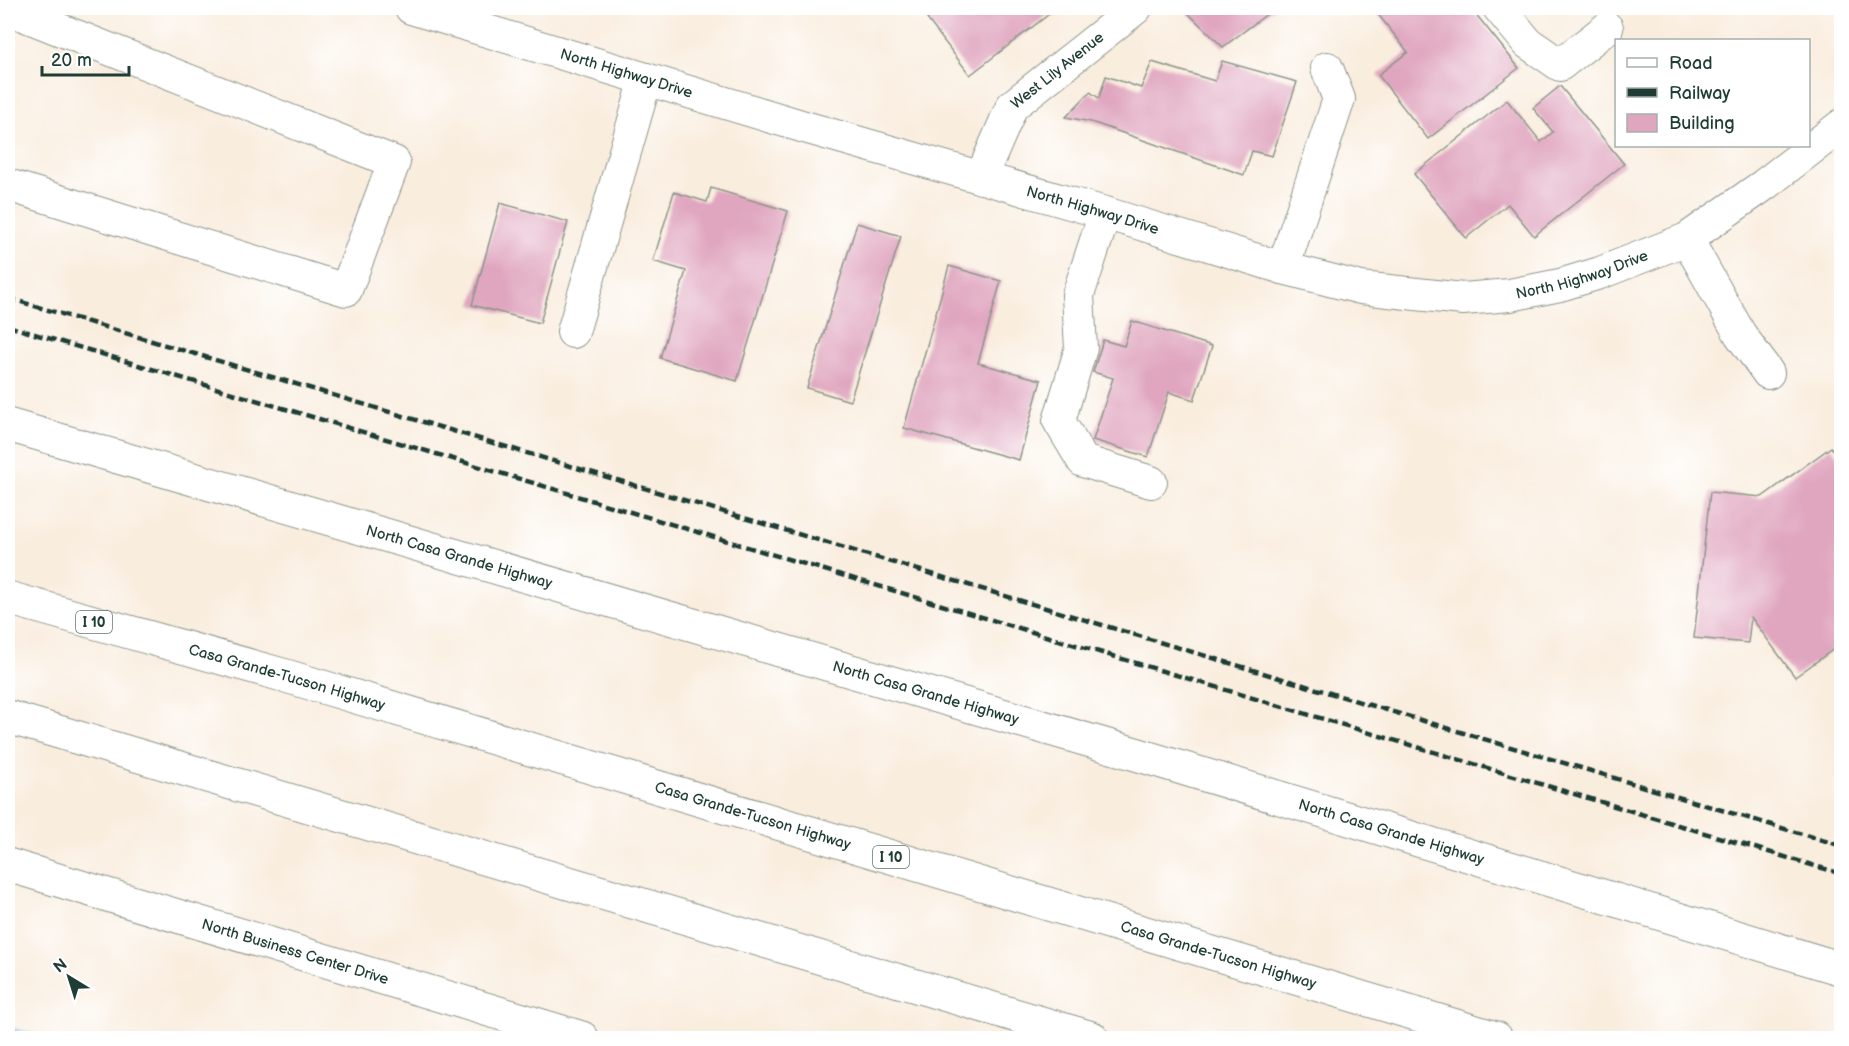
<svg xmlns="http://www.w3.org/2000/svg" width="1849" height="1046" font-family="'Balsamiq Sans',sans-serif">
<rect width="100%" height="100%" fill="#fff"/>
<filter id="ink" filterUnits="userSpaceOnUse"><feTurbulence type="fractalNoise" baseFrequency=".0167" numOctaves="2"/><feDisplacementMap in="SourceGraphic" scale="12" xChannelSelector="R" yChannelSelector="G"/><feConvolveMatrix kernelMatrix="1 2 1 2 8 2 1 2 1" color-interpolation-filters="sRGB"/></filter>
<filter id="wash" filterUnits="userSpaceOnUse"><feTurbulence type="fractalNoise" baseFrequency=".008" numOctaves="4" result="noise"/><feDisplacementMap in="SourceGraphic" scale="24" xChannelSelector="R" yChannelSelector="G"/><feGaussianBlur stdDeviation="1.35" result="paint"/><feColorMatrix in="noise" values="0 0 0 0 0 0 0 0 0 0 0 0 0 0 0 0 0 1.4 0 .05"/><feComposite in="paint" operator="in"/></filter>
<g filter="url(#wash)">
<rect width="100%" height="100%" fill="#f9edde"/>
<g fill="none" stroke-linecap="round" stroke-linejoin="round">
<!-- stream -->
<polyline stroke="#7ab4eb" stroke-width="9" points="8,1031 34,1038"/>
</g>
<g id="blocks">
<!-- building -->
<g fill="#e0a6bf">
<polygon points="941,8 1057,8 970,75 927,19"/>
<polygon points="1195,8 1275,8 1223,47 1188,13"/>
<polygon points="1373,8 1471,8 1519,68 1428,139 1378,75 1408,52"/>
<polygon points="1222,61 1297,82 1272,156 1252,151 1244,175 1091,122 1066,117 1090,92 1099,98 1106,76 1141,88 1152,62 1215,81"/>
<polygon points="1560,86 1624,164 1534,236 1508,204 1466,238 1414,174 1507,100 1541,142 1553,132 1533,108"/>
<polygon points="711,188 788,211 737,381 660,358 686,271 653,261 674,192 707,202"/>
<polygon points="500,203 568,222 540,323 472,305"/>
<polygon points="857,223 901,236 850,401 807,388"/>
<polygon points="949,266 1001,281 978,363 1041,380 1019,460 904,428"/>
<polygon points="1132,321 1212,346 1194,400 1169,392 1148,457 1093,440 1113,378 1093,372 1103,340 1124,346"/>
<polygon points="1831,447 1842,461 1842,643 1795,677 1751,617 1748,643 1694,638 1710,492 1762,497"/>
</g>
</g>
</g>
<g filter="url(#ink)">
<use href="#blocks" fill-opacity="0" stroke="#8c9589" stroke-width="1.5"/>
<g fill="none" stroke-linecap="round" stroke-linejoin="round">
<defs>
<g id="minor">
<path id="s1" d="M411,8L808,128L1105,213L1283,268L1361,288L1463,299L1510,295L1560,285L1600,273L1687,239L1764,185L1842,125"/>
<polyline points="1499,8 1528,43 1560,65 1607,28"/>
<polyline points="8,9 394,162 346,290 8,185"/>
<path id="s2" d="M981,178L1012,106L1136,8"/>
<polyline points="1105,213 1078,295 1081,348 1059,421 1083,461 1151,482"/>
<polyline points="1687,239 1740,334 1768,373"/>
<polyline points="1283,268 1339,99 1327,68"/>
<polyline points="573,332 646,79"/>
</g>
<g id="major">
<path id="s3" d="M8,425L1139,755L1842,969"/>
<path id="s4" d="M8,865L582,1038"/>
</g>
<g id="highway">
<path id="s5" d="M8,598L286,676L1496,1038"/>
<polyline points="8,717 1092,1038"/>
</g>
</defs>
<!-- minor casing -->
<use href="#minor" stroke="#8c9589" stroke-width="34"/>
<!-- major casing -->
<use href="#major" stroke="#8c9589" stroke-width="35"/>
<!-- highway casing -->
<use href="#highway" stroke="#8c9589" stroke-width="35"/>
<!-- minor -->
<use href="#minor" stroke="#fff" stroke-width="32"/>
<!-- major -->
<use href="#major" stroke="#fff" stroke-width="33"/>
<!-- highway -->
<use href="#highway" stroke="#fff" stroke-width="33"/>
<!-- rail -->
<g stroke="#1f3d34" stroke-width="4.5" stroke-dasharray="9 4.5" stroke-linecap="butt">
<polyline points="8,298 1842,846"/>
<polyline points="8,326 1842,874"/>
</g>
</g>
</g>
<g text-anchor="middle" stroke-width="4.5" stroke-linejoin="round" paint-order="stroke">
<!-- shield labels -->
<g fill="#fff" stroke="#627771" stroke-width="1.5">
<rect x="76" y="611" width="36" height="22" rx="4.5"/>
<rect x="873" y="846" width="36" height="22" rx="4.5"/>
</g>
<g font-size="14" font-weight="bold" fill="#1f3d34">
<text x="94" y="627">I 10</text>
<text x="891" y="862">I 10</text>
</g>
<!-- street labels -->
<g font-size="15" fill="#1f3d34" stroke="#fff">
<text dy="5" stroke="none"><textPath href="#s2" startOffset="136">West Lily Avenue</textPath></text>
<text dy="5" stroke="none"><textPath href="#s1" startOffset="225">North Highway Drive</textPath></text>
<text dy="5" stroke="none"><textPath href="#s1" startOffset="711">North Highway Drive</textPath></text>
<text dy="5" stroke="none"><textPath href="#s1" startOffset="1215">North Highway Drive</textPath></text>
<text dy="5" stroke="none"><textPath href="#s3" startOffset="470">North Casa Grande Highway</textPath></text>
<text dy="5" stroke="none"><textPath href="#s5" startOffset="290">Casa Grande-Tucson Highway</textPath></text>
<text dy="5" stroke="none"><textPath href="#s3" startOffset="956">North Casa Grande Highway</textPath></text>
<text dy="5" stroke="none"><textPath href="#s5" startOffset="776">Casa Grande-Tucson Highway</textPath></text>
<text dy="5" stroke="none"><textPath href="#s3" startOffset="1442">North Casa Grande Highway</textPath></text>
<text dy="5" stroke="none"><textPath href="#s4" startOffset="300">North Business Center Drive</textPath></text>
<text dy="5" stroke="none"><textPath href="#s5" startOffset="1262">Casa Grande-Tucson Highway</textPath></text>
</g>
</g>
<!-- margin -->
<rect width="1849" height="1046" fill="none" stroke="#fff" stroke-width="30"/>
<!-- legend -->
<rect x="1615" y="39" width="195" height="108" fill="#ffffff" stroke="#a5b1ae" stroke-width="1.5"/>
<rect x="1627" y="58" width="30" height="9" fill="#ffffff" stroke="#a5b1ae" stroke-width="1.5"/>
<text x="1669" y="69" font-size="18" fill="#1f3d34">Road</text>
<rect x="1627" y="88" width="30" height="9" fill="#1f3d34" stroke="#a5b1ae" stroke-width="1.5"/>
<text x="1669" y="99" font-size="18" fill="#1f3d34">Railway</text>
<rect x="1627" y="114" width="30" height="18" fill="#e0a6bf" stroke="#a5b1ae" stroke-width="1.5"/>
<text x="1669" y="129" font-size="18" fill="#1f3d34">Building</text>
<!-- north arrow -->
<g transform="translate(69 977) rotate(322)" stroke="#ffffff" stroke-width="4.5" paint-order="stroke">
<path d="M0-4.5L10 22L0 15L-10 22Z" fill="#1f3d34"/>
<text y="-9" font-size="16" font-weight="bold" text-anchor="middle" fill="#1f3d34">N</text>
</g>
<!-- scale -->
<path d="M42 66v9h87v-9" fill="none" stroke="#1f3d34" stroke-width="3"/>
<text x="51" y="66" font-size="18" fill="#1f3d34" stroke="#ffffff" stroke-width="4.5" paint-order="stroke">20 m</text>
</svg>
